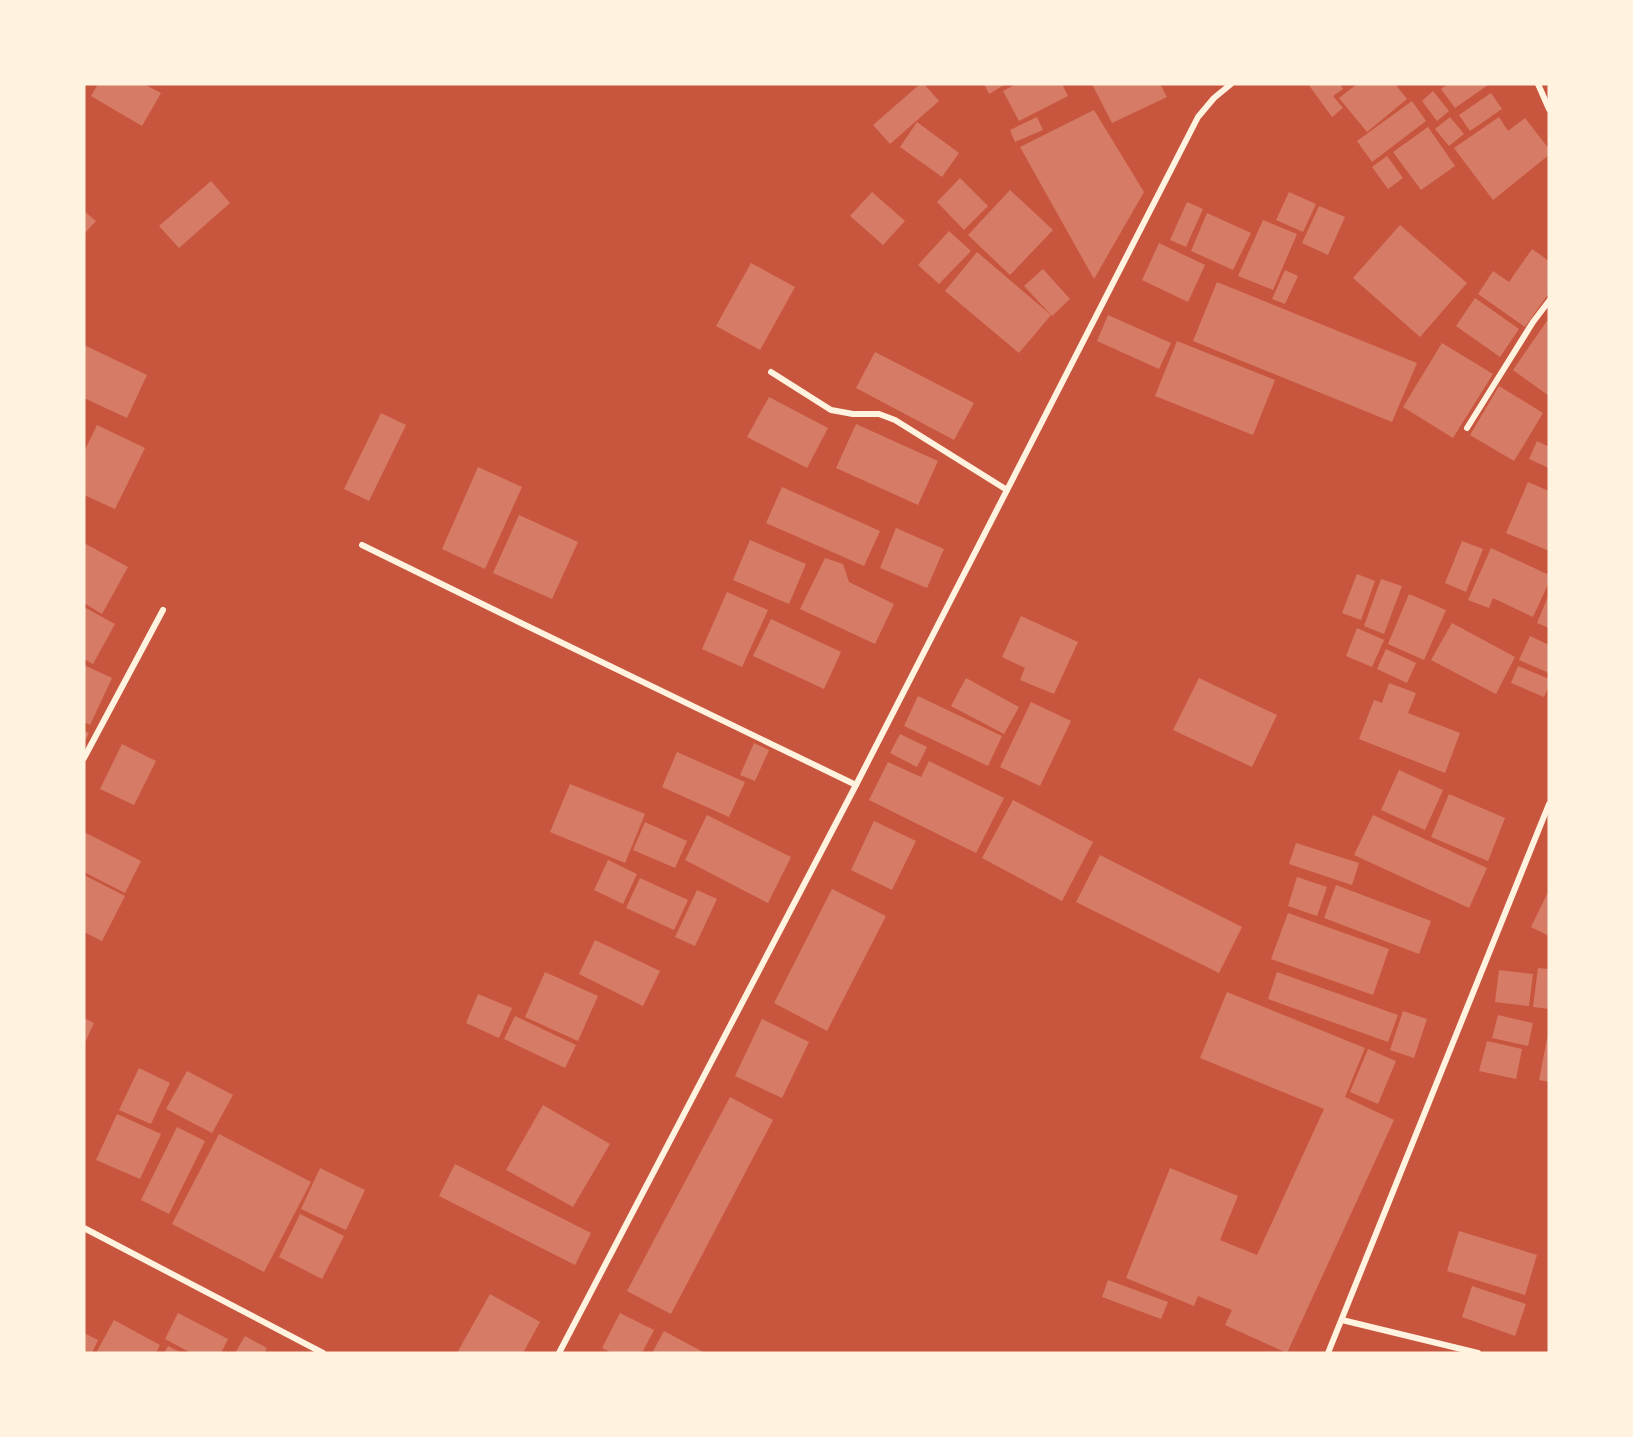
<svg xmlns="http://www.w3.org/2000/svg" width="1633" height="1437" font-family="'Exo 2',sans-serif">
<rect width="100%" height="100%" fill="#c8553d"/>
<!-- building -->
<g fill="#d67c66">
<polygon points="98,84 144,84 161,93 142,126 91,96"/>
<polygon points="920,84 924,84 939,101 890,144 873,125"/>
<polygon points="984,84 1006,84 989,94"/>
<polygon points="1016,84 1062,84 1068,96 1019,121 1003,91"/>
<polygon points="1092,84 1160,84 1167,97 1112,123"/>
<polygon points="1308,84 1340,84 1343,89 1333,96 1343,108 1332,117"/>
<polygon points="1357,84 1395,84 1407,99 1367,132 1339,98"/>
<polygon points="1448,84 1487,84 1488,85 1455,108 1441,89"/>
<polygon points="1433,91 1449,111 1437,121 1422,101"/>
<polygon points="1491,93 1502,109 1470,131 1459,115"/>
<polygon points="1412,101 1426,121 1372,162 1357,141"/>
<polygon points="1094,110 1144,192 1094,279 1020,147"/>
<polygon points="1037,117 1043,130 1015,142 1010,130"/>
<polygon points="1450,117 1464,134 1449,146 1435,129"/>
<polygon points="1499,117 1508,131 1525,118 1549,149 1549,155 1493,200 1454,148"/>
<polygon points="917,122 959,153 942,177 900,147"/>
<polygon points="1428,127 1455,166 1421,190 1393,152"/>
<polygon points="1387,156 1403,178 1388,189 1372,167"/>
<polygon points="960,178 988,206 964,230 937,202"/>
<polygon points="211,181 230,203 179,248 159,226"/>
<polygon points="1010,190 1053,230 1010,275 968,235"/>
<polygon points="872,192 905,221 883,245 850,216"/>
<polygon points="1289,192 1316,204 1303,232 1276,220"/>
<polygon points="1187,202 1203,209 1186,247 1170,240"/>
<polygon points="1319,206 1345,217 1328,255 1302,243"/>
<polygon points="84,211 96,221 84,234"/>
<polygon points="1207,213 1251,233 1233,270 1191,251"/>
<polygon points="1263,220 1297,234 1273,290 1238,276"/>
<polygon points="1400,225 1467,283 1420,337 1353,278"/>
<polygon points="949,231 971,251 939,284 918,265"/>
<polygon points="1159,243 1205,265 1188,302 1142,280"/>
<polygon points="1532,249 1549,261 1549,293 1525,327 1478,294 1493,271 1509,282"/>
<polygon points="977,252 1051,315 1019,353 945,291"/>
<polygon points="751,263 795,287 760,350 716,326"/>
<polygon points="1043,269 1070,299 1052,316 1024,286"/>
<polygon points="1285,270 1298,276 1285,304 1272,299"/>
<polygon points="1217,282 1417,363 1392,422 1193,341"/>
<polygon points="1475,298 1519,329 1500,357 1456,326"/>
<polygon points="1108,315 1171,343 1159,369 1097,341"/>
<polygon points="1549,318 1549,396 1513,370"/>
<polygon points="1177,341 1275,380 1253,435 1155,396"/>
<polygon points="1442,343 1493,374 1453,438 1403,407"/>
<polygon points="84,345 147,375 127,418 84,398"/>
<polygon points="875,352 974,403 954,440 856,388"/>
<polygon points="1499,386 1543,413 1514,461 1470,435"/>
<polygon points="769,397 828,428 807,468 747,437"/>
<polygon points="381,413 406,425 369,501 344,489"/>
<polygon points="856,424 938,461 918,505 836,468"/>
<polygon points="97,425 145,448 115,509 84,495 84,452"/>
<polygon points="1537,441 1549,447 1549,468 1529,459"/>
<polygon points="478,467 522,487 485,569 442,549"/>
<polygon points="1528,482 1549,491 1549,551 1506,533"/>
<polygon points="782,487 880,531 864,566 766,523"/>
<polygon points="519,515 578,542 552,599 493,573"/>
<polygon points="896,528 944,549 927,588 880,568"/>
<polygon points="750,540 806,564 789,604 733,580"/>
<polygon points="1462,541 1483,549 1466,592 1445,583"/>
<polygon points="84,543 128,567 102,614 84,603"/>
<polygon points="1491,548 1549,575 1549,582 1533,617 1493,598 1489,608 1468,600"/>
<polygon points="825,558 843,564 849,582 894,604 875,644 800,609"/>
<polygon points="1357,574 1375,581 1361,620 1342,613"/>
<polygon points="1381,579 1402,586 1384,634 1364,626"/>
<polygon points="727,592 768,610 742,667 702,649"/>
<polygon points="1409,594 1446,610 1424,660 1388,644"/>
<polygon points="1549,594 1549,628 1537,623"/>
<polygon points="84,607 115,624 93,664 84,659"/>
<polygon points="1021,616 1078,642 1054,694 1020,680 1025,668 1002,657"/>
<polygon points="771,619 841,652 824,689 753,656"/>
<polygon points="1452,623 1515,657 1496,694 1431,660"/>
<polygon points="1357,628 1384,640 1372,667 1346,656"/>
<polygon points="1530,636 1549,645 1549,673 1519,660"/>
<polygon points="1386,649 1416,663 1407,683 1377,669"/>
<polygon points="84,665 112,678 90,725 84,722"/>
<polygon points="1518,666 1549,679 1549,686 1544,697 1511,683"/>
<polygon points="966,678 1019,707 1004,734 951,706"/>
<polygon points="1199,678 1277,715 1252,767 1173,730"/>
<polygon points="1389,683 1416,693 1408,713 1460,733 1445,773 1359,739 1374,700 1382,703"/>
<polygon points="918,696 1002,736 988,766 904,726"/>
<polygon points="1031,702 1071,721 1040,786 1000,767"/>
<polygon points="84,731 89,733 84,744"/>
<polygon points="900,734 927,747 917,767 890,753"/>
<polygon points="754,743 769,750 755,781 740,775"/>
<polygon points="122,744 156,761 134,805 100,789"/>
<polygon points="677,752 745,782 729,817 662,787"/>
<polygon points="929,761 1004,798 976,853 869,800 888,762 921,777"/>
<polygon points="1399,770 1443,790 1425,830 1381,810"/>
<polygon points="570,784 645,814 625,863 550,832"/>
<polygon points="1449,794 1505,818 1488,861 1431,837"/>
<polygon points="1013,800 1093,842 1062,901 982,858"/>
<polygon points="707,815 791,857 768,903 685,860"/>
<polygon points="1373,815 1487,868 1469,908 1354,855"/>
<polygon points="874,821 916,841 892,890 851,870"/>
<polygon points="645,822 687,841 675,868 633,850"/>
<polygon points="84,832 141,861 125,893 84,872"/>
<polygon points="1296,843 1359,863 1352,885 1289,864"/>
<polygon points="1100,855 1242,927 1219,973 1076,902"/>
<polygon points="608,860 637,874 623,904 594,890"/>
<polygon points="84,875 125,896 102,941 84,932"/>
<polygon points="1297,877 1327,887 1317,916 1288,906"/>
<polygon points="640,878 688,900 674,930 626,908"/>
<polygon points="1336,885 1431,921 1419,954 1324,918"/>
<polygon points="832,889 886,916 827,1031 774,1003"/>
<polygon points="697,890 717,899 695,946 675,937"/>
<polygon points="1549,890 1549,936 1531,927"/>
<polygon points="1288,913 1389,949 1373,995 1271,959"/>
<polygon points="595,940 660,971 643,1006 579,974"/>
<polygon points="1538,968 1549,969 1549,1009 1533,1007"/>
<polygon points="1499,970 1533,974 1529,1006 1495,1002"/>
<polygon points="545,972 598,996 578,1041 525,1017"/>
<polygon points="1277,972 1398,1015 1388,1042 1268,999"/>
<polygon points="1227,992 1365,1048 1345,1097 1394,1120 1287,1353 1225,1325 1232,1310 1198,1296 1194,1306 1126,1278 1170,1168 1238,1196 1220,1240 1257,1255 1324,1109 1200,1058"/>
<polygon points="478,994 512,1008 499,1038 466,1023"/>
<polygon points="1403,1011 1427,1019 1414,1058 1390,1050"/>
<polygon points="1498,1015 1533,1023 1528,1046 1492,1038"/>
<polygon points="515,1016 576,1045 565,1068 504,1039"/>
<polygon points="84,1018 94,1023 84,1045"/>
<polygon points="762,1019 809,1042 782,1098 735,1076"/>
<polygon points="1548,1034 1549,1034 1549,1082 1539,1080"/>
<polygon points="1487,1041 1522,1049 1516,1079 1479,1071"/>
<polygon points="1368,1049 1396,1061 1378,1104 1350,1092"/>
<polygon points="139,1068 170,1083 151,1124 119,1110"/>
<polygon points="187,1071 233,1095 212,1133 166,1109"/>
<polygon points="730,1097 773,1120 671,1314 627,1291"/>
<polygon points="543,1105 610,1144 573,1207 506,1170"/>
<polygon points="117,1114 161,1134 140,1179 96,1160"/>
<polygon points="177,1127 205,1141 169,1214 141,1200"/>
<polygon points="219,1134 311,1182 264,1272 172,1224"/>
<polygon points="455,1164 591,1233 575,1265 439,1196"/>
<polygon points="320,1168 365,1190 346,1230 301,1209"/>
<polygon points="300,1214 344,1236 322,1279 279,1257"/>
<polygon points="1459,1231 1537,1255 1525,1295 1447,1271"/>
<polygon points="1108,1280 1168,1302 1161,1319 1102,1297"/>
<polygon points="1472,1286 1526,1304 1515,1336 1462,1317"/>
<polygon points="490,1294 540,1322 523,1353 457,1353"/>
<polygon points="178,1313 228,1339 221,1353 191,1353 165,1339"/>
<polygon points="620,1313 654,1330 642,1353 612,1353 602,1348"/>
<polygon points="114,1320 160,1345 156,1353 96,1353"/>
<polygon points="664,1331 705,1353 652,1353"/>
<polygon points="84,1333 98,1340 92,1353 84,1353"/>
<polygon points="245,1336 267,1348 264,1353 235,1353"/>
<polygon points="168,1346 182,1353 164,1353"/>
</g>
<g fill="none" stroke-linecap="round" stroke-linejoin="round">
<!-- minor -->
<g stroke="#fff3e0" stroke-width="6">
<polyline points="1538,84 1549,109"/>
<polyline points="771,372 831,410 853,414 879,414 895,420 1007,490"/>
<polyline points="1467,428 1533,322 1549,301"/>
<polyline points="362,545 523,624 856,785"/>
<polyline points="84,758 163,610"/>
<polyline points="84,1228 323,1353"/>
<polyline points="1342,1320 1478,1353"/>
<polyline points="559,1353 856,785 1198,117 1214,98 1231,84"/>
<polyline points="1328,1353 1549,804"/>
</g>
</g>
<!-- border -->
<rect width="1633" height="1437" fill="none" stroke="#fff3e0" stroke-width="171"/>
</svg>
